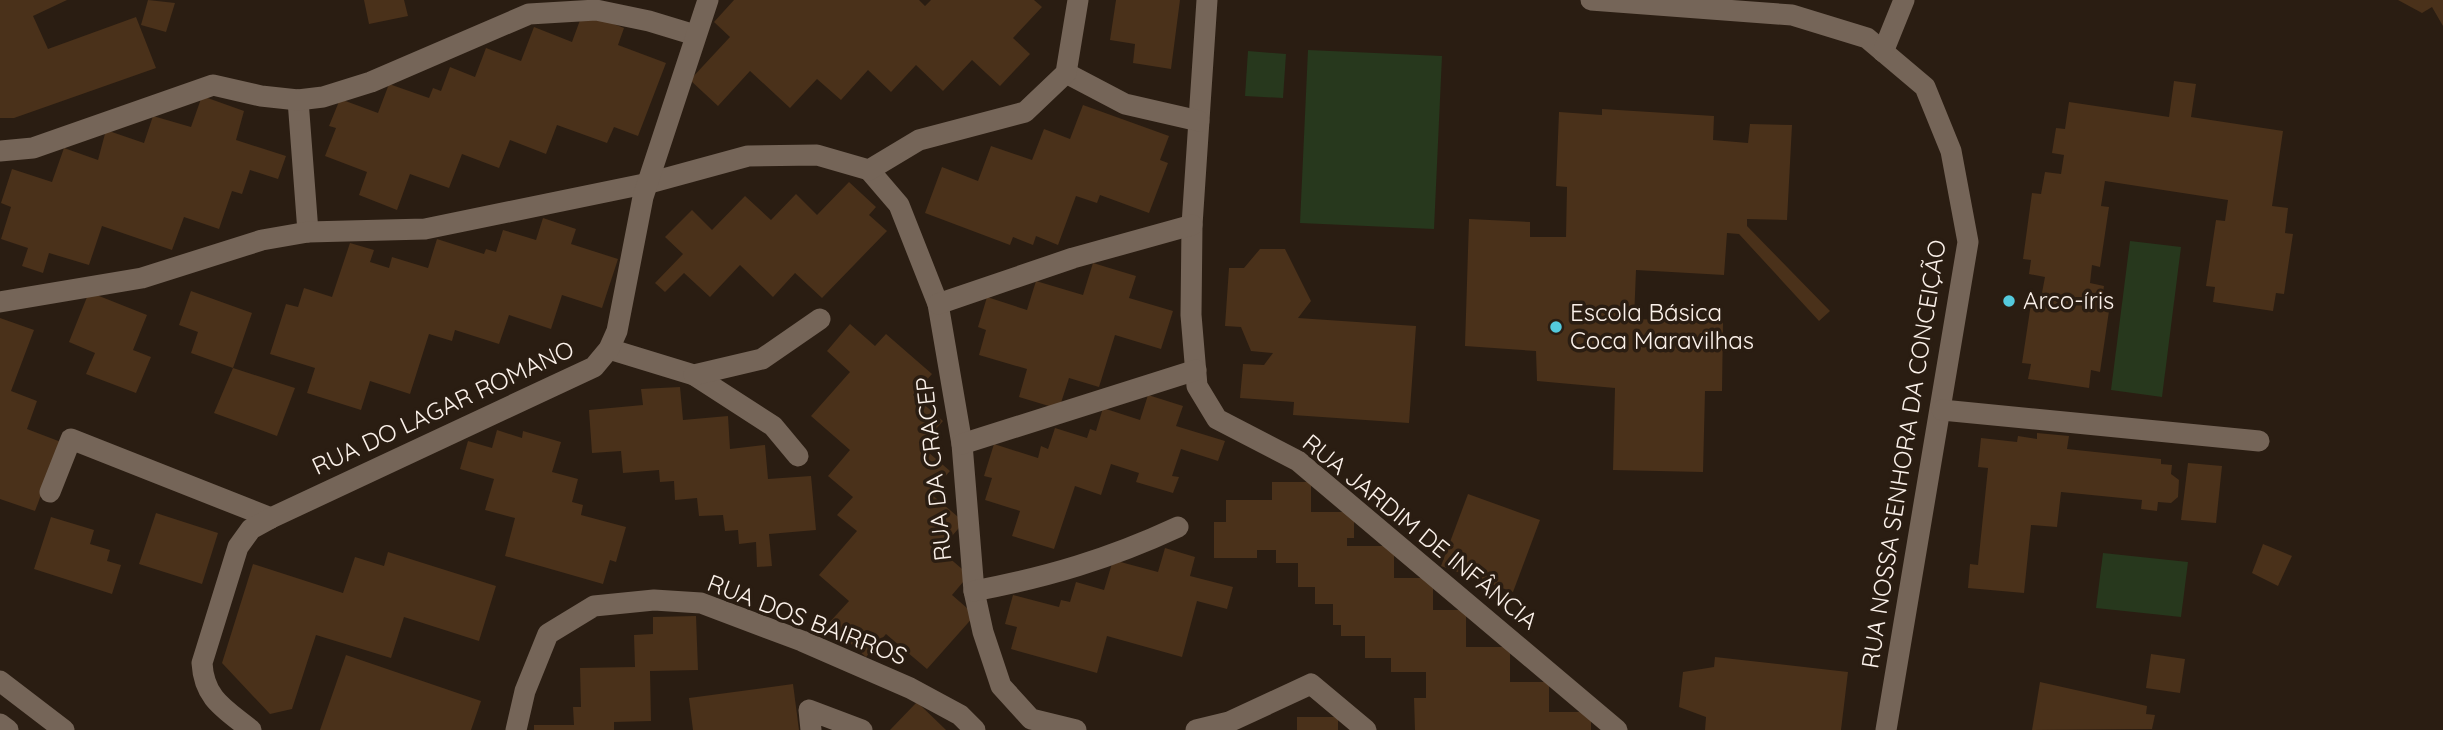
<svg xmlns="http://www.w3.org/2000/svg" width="2443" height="730" font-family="Quicksand,sans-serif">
<rect width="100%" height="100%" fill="#2a1d12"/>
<!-- green -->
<g fill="#27381d">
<polygon points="1308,50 1442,56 1434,229 1300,223"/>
<polygon points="1248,51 1286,54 1283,98 1245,96"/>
<polygon points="2130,241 2181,247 2162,397 2111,390"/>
<polygon points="2103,553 2188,562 2181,617 2096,608"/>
</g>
<!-- building -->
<g fill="#4a311a">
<polygon points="0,0 67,0 33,16 48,49 136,17 156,68 14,118 0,118"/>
<polygon points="148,0 175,3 166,32 141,25"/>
<polygon points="364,0 404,0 408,16 369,24"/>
<polygon points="734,0 919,0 925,6 931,0 1034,0 1042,7 1013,38 1030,54 1000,86 972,60 943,91 916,65 891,92 868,70 841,100 817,79 790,108 750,71 718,106 690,80 730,37 714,22"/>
<polygon points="1116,0 1180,0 1171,69 1133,63 1135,44 1110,40"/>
<polygon points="2398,0 2443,0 2443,26 2432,7 2422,13"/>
<polygon points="583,12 624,28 618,45 666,63 638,136 614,127 607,143 557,125 546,154 510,140 499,168 462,154 449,188 410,174 397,210 359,195 367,172 325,156 336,128 329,126 340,99 378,113 389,84 429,98 433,88 441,91 450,67 475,77 486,48 521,61 534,27 572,42"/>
<polygon points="2174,81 2196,84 2191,117 2283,131 2272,206 2288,208 2285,233 2293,234 2284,294 2276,293 2273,311 2213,302 2215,287 2206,286 2216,220 2225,221 2228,200 2105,181 2101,206 2109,207 2100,267 2092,265 2090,283 2104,286 2100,310 2109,311 2100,372 2091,370 2089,388 2028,379 2031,364 2022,363 2032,297 2041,298 2045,277 2029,274 2031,260 2023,259 2032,193 2041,194 2045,172 2061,174 2064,155 2052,153 2056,128 2065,129 2069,102 2169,117"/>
<polygon points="202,96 244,111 236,140 286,156 278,179 250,170 242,194 232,191 219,229 184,217 172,250 102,226 89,265 49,253 43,273 22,266 28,248 1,239 11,207 1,203 12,169 52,182 64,148 98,160 106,130 144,143 153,116 191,127"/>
<polygon points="1083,105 1169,136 1160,160 1168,163 1149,213 1100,195 1097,203 1076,196 1058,245 1036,236 1033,245 1013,237 1010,245 925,213 942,167 978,181 991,146 1032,160 1044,129 1070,139"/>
<polygon points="1602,109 1714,116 1713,140 1748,143 1750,124 1792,125 1787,220 1747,219 1747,226 1830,311 1819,321 1739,234 1727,233 1724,275 1636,270 1634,319 1723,322 1722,391 1705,391 1703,472 1613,470 1615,388 1537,381 1536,351 1465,346 1469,219 1530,222 1530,237 1566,237 1567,187 1556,186 1559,112 1602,115"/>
<polygon points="849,182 876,207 869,215 887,231 822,298 795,273 773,297 740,265 710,297 684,273 665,292 655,283 683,254 665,237 692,210 712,230 745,196 771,220 796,194 817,215"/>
<polygon points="543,218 576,229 571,244 618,259 602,308 562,295 551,329 509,315 499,344 455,330 452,341 429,334 410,394 370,381 361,410 307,393 315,368 270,354 286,304 298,307 304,288 332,297 350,243 374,250 370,262 389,268 392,257 428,268 437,239 484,254 486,249 496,252 503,230 536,240"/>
<polygon points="1260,249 1285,249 1311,301 1298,318 1416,326 1409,423 1293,415 1294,402 1240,398 1243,364 1264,365 1273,353 1251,351 1241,327 1225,326 1229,268 1244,268"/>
<polygon points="1093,263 1136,276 1129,298 1173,311 1161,349 1115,335 1099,387 1069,378 1059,409 1019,397 1027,369 979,355 986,330 978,327 987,297 1027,310 1036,281 1083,295"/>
<polygon points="191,291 252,313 233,368 191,353 198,332 179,325"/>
<polygon points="89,292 147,315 133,350 151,357 136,393 86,374 95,353 69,342"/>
<polygon points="0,318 34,330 11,391 37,401 27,429 61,442 35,511 0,499"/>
<polygon points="850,324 875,346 886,334 932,374 913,395 943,421 921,446 950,471 930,493 964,522 940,550 969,575 952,595 975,615 927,669 886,634 866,657 828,624 849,601 819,575 857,531 837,515 853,497 828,476 850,450 811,416 850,372 827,351"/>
<polygon points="233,368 295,388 277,436 214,413"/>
<polygon points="680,387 683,420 728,416 730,449 765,445 768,479 811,476 816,530 769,534 772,566 757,567 756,542 739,544 738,530 725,531 723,515 699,516 697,498 675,500 674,481 660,482 659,470 623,473 621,451 592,453 589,410 643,405 641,389"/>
<polygon points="1148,395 1183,406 1176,426 1225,441 1218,461 1181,449 1172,476 1179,477 1173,493 1136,482 1139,473 1111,464 1101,495 1075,486 1054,549 1012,536 1020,511 985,500 992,478 984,476 994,444 1038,458 1041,446 1048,449 1055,428 1087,438 1090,429 1096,431 1103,408 1140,420"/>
<polygon points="497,430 522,438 523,431 561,442 552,472 578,479 572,502 583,505 581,515 626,527 616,562 610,560 603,584 505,556 515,518 485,510 494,479 460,469 468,441 492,448"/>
<polygon points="2037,433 2069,436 2067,449 2161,459 2161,464 2172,465 2171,474 2179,480 2178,497 2171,503 2158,502 2157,511 2141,509 2142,500 2061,492 2057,527 2031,525 2024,593 1968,588 1970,564 1978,565 1988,468 1978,467 1981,438 2017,442 2018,436 2037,439"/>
<polygon points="2188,463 2222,466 2216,523 2181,520"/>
<polygon points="1272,482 1311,482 1311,512 1354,512 1354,538 1347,538 1347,546 1394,546 1394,578 1433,578 1433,610 1466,610 1466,647 1510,647 1510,682 1549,682 1549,712 1591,712 1591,730 1415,730 1414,698 1426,698 1426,672 1391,672 1391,658 1365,658 1365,636 1341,636 1341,625 1333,625 1333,604 1315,604 1315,587 1298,587 1298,563 1276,563 1276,550 1257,550 1257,558 1214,558 1214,522 1226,522 1226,500 1272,500"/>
<polygon points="1468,494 1540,520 1513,592 1441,566"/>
<polygon points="156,513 218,533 202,584 139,564"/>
<polygon points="51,517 94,530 90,544 110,550 107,561 121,565 112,594 34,569"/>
<polygon points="2263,544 2292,556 2278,586 2252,573"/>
<polygon points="1165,548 1195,557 1190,576 1233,587 1227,609 1197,601 1182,657 1107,636 1097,673 1011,649 1017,627 1005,624 1013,595 1059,607 1061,600 1070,602 1076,582 1104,590 1113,560 1158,572"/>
<polygon points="388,552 496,586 479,641 404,617 391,658 316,635 292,709 270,714 222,663 253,564 343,593 355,557 384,566"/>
<polygon points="696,616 698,670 650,671 651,721 614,722 614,730 534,730 534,725 574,725 573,707 581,707 580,668 635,667 634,635 653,634 653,617"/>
<polygon points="2151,654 2185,659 2180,693 2146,688"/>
<polygon points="346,655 481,701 471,730 320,730"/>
<polygon points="1715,657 1848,672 1841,730 1705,730 1706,717 1679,707 1683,672 1714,667"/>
<polygon points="2040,682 2147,706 2146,714 2155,715 2152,729 2032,730"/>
<polygon points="793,684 799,730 693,730 689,698"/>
<polygon points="917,702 946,730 890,730"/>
<rect x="1297" y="717" width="41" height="13"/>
</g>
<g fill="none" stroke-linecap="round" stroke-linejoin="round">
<!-- street -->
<g stroke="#756558" stroke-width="21">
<polyline points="1207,0 1192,225 1191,315 1197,386 1217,419 1298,461 1617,730"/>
<polyline points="1591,0 1792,15 1867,38 1925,87 1951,151 1968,242 1886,730"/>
<polyline points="1883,52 1904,0"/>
<polyline points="1066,73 1125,104 1199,121"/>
<polyline points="298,100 308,232"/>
<polyline points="0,151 33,148 213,85 261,96 298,100 323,97 371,82 529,14 596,10 649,21 695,35"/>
<polyline points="869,170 899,205 938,304 962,444 974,591 983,632 1001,686 1031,719 1076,730"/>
<polyline points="0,302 142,278 262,240 308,232 425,229 649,183 748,156 817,155 869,170 919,140 1025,112 1066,73 1078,0"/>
<polyline points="938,304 1073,258 1192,225"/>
<polyline points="609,349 694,375 773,426 798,456"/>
<polyline points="694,375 762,359 820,319"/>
<polyline points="1942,410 2259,441"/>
<polyline points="962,444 1196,370"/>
<polyline points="50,492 71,439 271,518"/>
<path d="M974,591C1048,577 1109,559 1178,527"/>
<path d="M251,730C225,709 204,699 202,663L238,547L251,529L271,518L594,367L609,349L617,331L643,197L708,0"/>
<polyline points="516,730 525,691 548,634 594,606 654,600 701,603 802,641 910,688 960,715 975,730"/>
<polyline points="811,730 809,710 862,730"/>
<polyline points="1196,730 1229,722 1311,684 1366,730"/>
</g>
<!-- secondary -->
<g stroke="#756558" stroke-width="21">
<polyline points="0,681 64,730"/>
<polyline points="0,724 8,730"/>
</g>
</g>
<!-- markers -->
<g fill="#54cadd" stroke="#2a1d12" stroke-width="2.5">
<circle cx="2009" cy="301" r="7"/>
<circle cx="1556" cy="327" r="7"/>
</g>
<g text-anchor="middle" stroke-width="7" stroke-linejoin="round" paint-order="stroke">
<!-- poi labels -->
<g font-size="24" fill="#fbf1ea" stroke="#2a1d12" text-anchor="start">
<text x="2023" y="309">Arco-íris</text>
<text x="1570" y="321">Escola Básica<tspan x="1570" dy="28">Coca Maravilhas</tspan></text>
</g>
<!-- street labels -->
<g font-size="24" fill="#fbf1ea" stroke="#2a1d12">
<text transform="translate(443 408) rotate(-25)" y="8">RUA DO LAGAR ROMANO</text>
<text transform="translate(1904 454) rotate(-81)" y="8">RUA NOSSA SENHORA DA CONCEIÇÃO</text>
<text transform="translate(934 469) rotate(-96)" y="8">RUA DA CRACEP</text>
<text transform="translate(1420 532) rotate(39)" y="8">RUA JARDIM DE INFÂNCIA</text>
<text transform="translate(807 620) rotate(21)" y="8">RUA DOS BAIRROS</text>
</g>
</g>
</svg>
